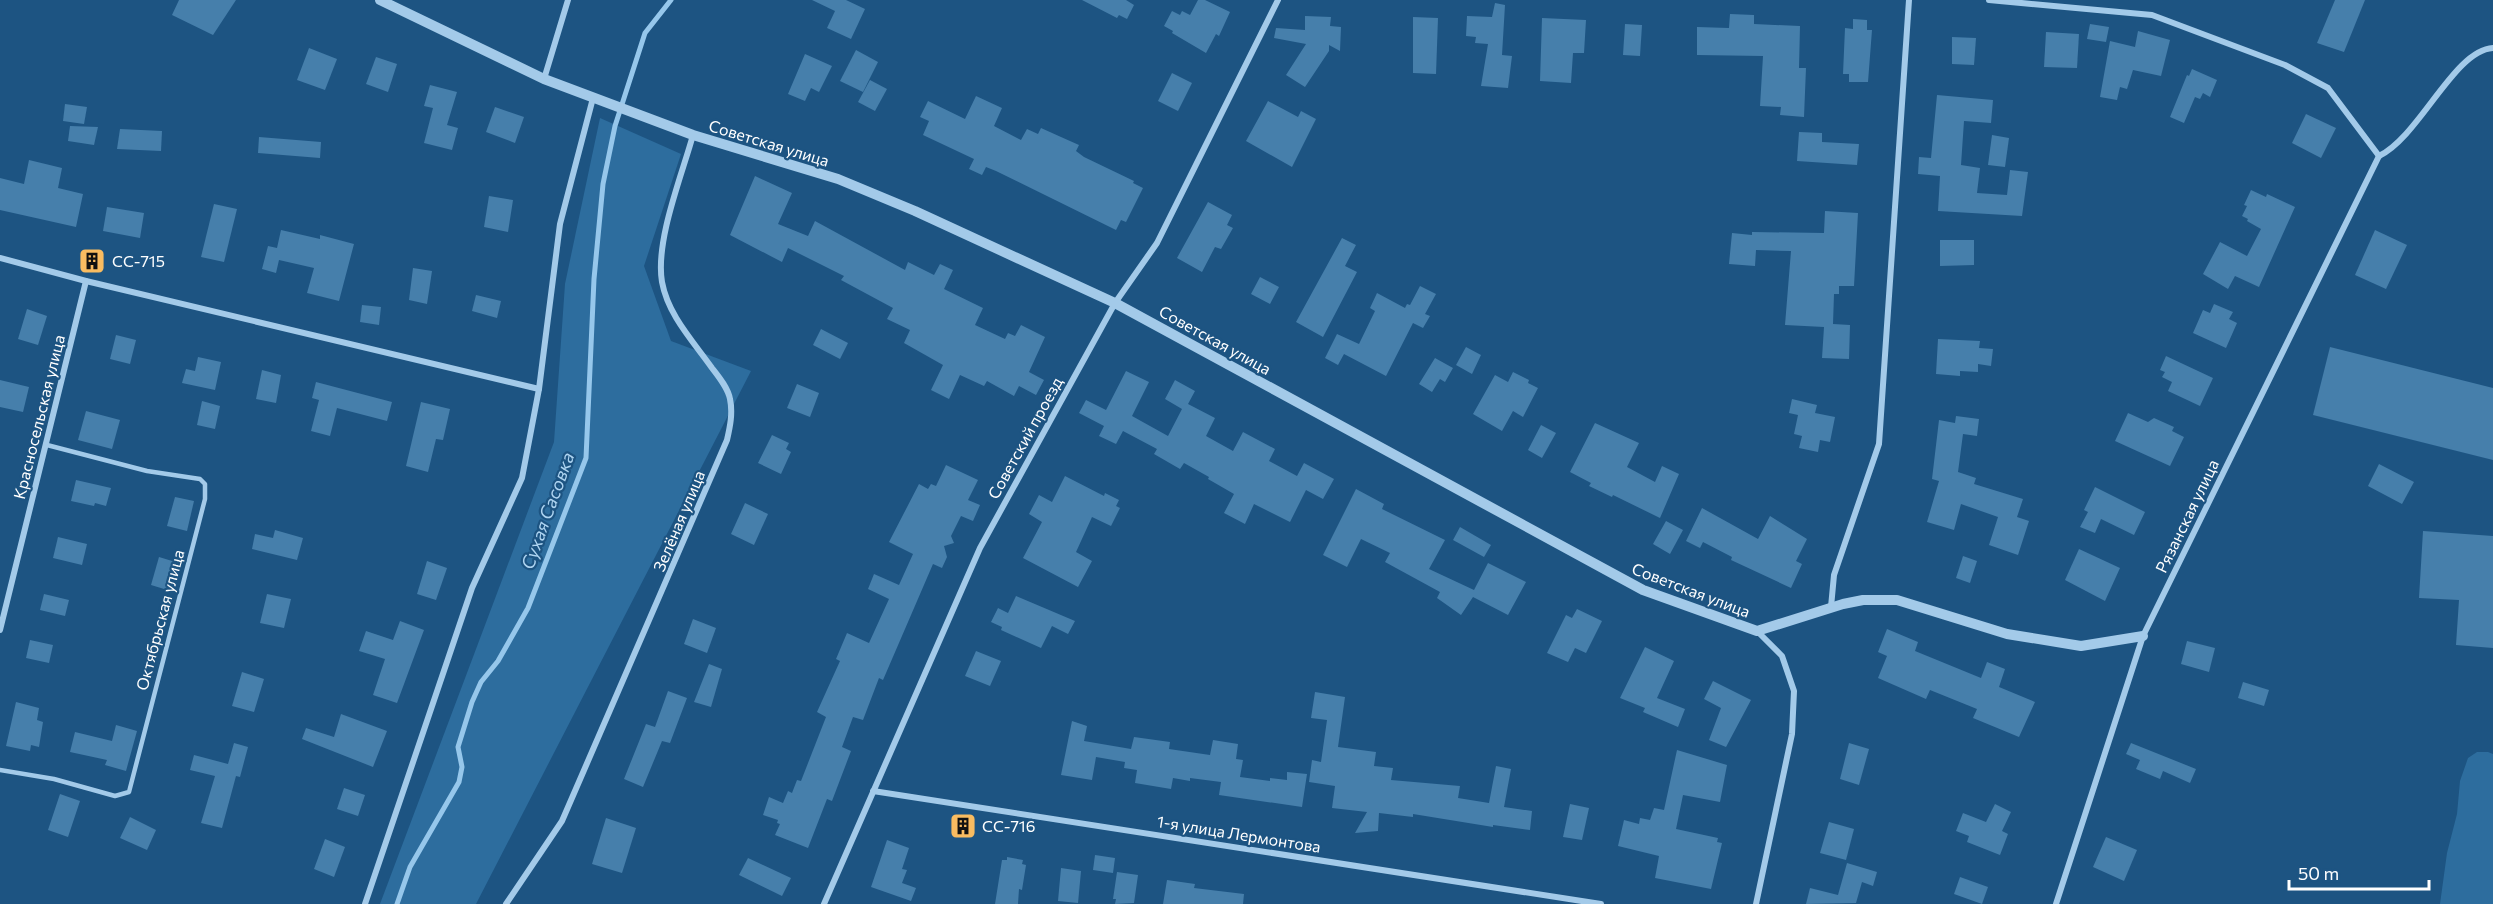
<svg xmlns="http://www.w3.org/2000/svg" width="2493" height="904" font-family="Commissioner,sans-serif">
<rect width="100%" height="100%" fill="#1d5482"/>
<!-- green -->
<g fill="#2d6d9e">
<polygon points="600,118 681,154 644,266 671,341 751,371 476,904 380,904 554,442 565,284"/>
<polygon points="2477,752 2488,752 2493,754 2493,904 2440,904 2447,853 2457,814 2460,781 2468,758"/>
</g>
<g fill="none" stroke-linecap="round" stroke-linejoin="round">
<!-- stream -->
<polyline stroke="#96c7eb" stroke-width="5" points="397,904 410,867 459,782 462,767 458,747 472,702 481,682 498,661 528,608 586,458 594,279 603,184 615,126 645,33 671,0"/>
</g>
<!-- building -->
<g fill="#467fab">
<polygon points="179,0 236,0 213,35 172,15"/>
<polygon points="812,0 846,0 865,9 851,39 827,28 835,11"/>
<polygon points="1082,0 1126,0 1134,5 1127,19 1119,15 1117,18"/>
<polygon points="1198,0 1205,0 1230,12 1219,36 1216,34 1206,53 1172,33 1173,31 1164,26 1172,11 1180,15 1182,11 1190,15"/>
<polygon points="2335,0 2365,0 2344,52 2317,43"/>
<polygon points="1495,3 1505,5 1502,55 1512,56 1508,88 1481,86 1488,44 1475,43 1476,37 1466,36 1467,16 1492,17"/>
<polygon points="1730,14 1754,15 1754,24 1800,26 1799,68 1806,68 1804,117 1780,115 1781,107 1760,106 1763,56 1697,55 1697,27 1729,28"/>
<polygon points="1305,16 1331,17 1330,26 1341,27 1340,51 1329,45 1329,51 1305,87 1286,75 1306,44 1274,38 1276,28 1305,30"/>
<polygon points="1413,17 1438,18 1436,74 1413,73"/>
<polygon points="1542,18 1586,20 1584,53 1573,53 1571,83 1540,81"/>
<polygon points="1853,19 1867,20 1867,30 1872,30 1868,82 1849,82 1849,74 1843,74 1845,28 1853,29"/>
<polygon points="1625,24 1642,25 1640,56 1623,55"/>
<polygon points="2090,24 2109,27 2106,42 2087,39"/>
<polygon points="2138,31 2170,40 2161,76 2133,70 2127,89 2120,87 2117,100 2100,97 2110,41 2135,47"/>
<polygon points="2046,32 2079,34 2077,68 2044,67"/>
<polygon points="1952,37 1976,38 1974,65 1952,64"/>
<polygon points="309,48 337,59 325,90 297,80"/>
<polygon points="856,50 878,62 863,92 840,81"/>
<polygon points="805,54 832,66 819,92 811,88 805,101 788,94"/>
<polygon points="376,57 397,64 388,92 366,84"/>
<polygon points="2192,69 2217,80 2210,97 2203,93 2200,99 2195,97 2184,123 2170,117 2187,75 2189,76"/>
<polygon points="1172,73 1192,83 1178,111 1158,101"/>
<polygon points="870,80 887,89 875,111 858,102"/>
<polygon points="430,85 457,92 447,125 458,128 452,150 424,143 433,108 424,106"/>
<polygon points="1937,95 1993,100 1991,123 1964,121 1961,165 1980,168 1977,193 2007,195 2010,170 2028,172 2022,216 1938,211 1940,176 1918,174 1919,157 1931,158"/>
<polygon points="976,96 1002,108 994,126 1021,140 1027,129 1038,134 1041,128 1061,137 1079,145 1076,151 1084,157 1134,181 1133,183 1143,188 1126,222 1121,220 1116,230 996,171 986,167 982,175 969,169 974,159 923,135 929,121 920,117 928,101 965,119"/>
<polygon points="1268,101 1298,117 1301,111 1316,119 1292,167 1246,141"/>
<polygon points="65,104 87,107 84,124 63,121"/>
<polygon points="495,107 524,117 515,143 486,132"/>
<polygon points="2306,114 2336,128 2321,158 2292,143"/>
<polygon points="70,126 98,127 94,145 68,141"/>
<polygon points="120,129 162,131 161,151 117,149"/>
<polygon points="1799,132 1822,133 1822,142 1859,144 1857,165 1797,161"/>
<polygon points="1992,135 2009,138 2005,167 1988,165"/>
<polygon points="259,137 321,142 320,158 258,153"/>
<polygon points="29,160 62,168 58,188 83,194 76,227 0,210 0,178 24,184"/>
<polygon points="755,176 792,193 778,224 808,236 815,221 905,270 908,262 934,275 940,264 953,270 944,289 983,308 975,325 1005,339 1008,333 1015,336 1021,325 1045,337 1029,372 1044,380 1036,395 1019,386 1014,396 987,381 984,386 960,375 949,399 931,390 943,365 904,343 910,330 887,319 893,308 841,280 844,276 788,248 782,262 730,235"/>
<polygon points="2251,190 2266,197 2267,194 2295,207 2259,287 2235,276 2228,289 2203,274 2220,242 2247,256 2261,229 2247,221 2248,219 2242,216 2247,206 2244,205"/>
<polygon points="489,196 513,200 508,232 484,227"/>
<polygon points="1208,202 1232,215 1227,225 1233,228 1221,249 1215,247 1202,272 1177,258"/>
<polygon points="214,204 237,209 224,262 201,257"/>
<polygon points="107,207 144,213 140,238 103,231"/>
<polygon points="1825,211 1858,213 1854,286 1839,286 1839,294 1834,294 1833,324 1850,325 1849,359 1822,358 1824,327 1785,325 1791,251 1756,250 1755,266 1729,264 1732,233 1752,235 1752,232 1824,233"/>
<polygon points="281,230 320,239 320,235 354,244 339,301 307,293 314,268 279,260 276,273 262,269 268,246 277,248"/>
<polygon points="2375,230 2407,245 2386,289 2355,275"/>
<polygon points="1342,238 1356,245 1345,266 1357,272 1323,337 1296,322"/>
<polygon points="1940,240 1974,240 1974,265 1940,266"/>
<polygon points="413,268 432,271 427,304 409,300"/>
<polygon points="1260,277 1279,287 1270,304 1251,294"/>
<polygon points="1420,286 1436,294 1425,314 1430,316 1423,328 1413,323 1386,376 1344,354 1338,365 1325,358 1337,334 1359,344 1375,311 1370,308 1377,293 1405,308 1407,304 1410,305"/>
<polygon points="476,295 501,301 497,318 472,311"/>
<polygon points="2214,304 2233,312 2229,319 2237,323 2226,348 2193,333 2203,310 2210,313"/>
<polygon points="362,305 381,307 379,325 360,322"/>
<polygon points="27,309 47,316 38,345 18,339"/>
<polygon points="821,329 848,343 840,359 813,345"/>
<polygon points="116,335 136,340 130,364 110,359"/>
<polygon points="1938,339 1980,341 1979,348 1993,349 1991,366 1978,364 1978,372 1960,371 1960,376 1936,374"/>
<polygon points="1466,347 1481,355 1472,374 1456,365"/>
<polygon points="2330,347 2493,388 2493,460 2313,415"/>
<polygon points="2166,356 2213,378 2200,406 2168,391 2172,382 2162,377 2165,372 2160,370"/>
<polygon points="198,357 221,362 215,390 182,383 186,369 195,371"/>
<polygon points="1435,358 1453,368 1445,382 1440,379 1432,392 1419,384"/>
<polygon points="262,370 281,375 276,403 256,399"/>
<polygon points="1126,371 1149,382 1132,416 1168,436 1182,409 1165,399 1175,380 1195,391 1188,404 1215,418 1206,436 1233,451 1243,432 1275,449 1269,461 1297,476 1304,463 1334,479 1323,499 1306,490 1290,522 1254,504 1245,524 1224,513 1234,494 1208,479 1209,477 1184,463 1180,469 1154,454 1157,449 1123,431 1116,444 1099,436 1104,426 1079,413 1086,400 1106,410"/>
<polygon points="1513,372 1529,380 1528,383 1538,388 1523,417 1513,411 1502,431 1473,414 1495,375 1508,382"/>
<polygon points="0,380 29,387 23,412 0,407"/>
<polygon points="316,382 392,402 387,421 337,408 330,436 311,431 319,400 312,398"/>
<polygon points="797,384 819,393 810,417 787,408"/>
<polygon points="1792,399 1817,405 1815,413 1835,417 1830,442 1820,440 1818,452 1799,448 1802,436 1794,434 1798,415 1789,413"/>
<polygon points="202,401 220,406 215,429 197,425"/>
<polygon points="421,402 450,409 443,440 436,439 428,472 406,466"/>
<polygon points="86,411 120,420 112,449 78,440"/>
<polygon points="2128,413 2148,422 2154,418 2174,427 2172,431 2184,437 2170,466 2115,441"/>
<polygon points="1956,416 1979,419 1977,436 1963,434 1958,472 1976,478 1974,484 2023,499 2017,517 2029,521 2018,555 1989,545 1998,517 1961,504 1954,530 1927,522 1939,481 1932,479 1939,420 1955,423"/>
<polygon points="1595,423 1639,443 1627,467 1655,482 1662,466 1679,474 1660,518 1613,495 1612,497 1589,486 1591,483 1570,472"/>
<polygon points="1541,425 1556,433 1542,458 1528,450"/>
<polygon points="772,435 789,443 786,449 791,452 781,474 758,463"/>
<polygon points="2379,464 2414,482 2402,504 2368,486"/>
<polygon points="946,465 978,480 968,500 980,505 973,521 961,516 951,536 954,543 944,546 947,557 942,568 933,564 883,680 879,678 863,720 853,717 842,747 851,751 832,801 827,799 808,848 775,835 780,824 777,823 778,820 763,815 769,797 783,803 788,791 792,793 797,780 801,781 826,717 817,712 840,661 836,659 847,633 869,643 889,599 868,589 874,574 899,585 913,554 889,542 919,484 928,489 931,484 936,486"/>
<polygon points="1065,476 1104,496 1105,493 1119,500 1116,506 1120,508 1111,526 1092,517 1076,552 1092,561 1078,587 1023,558 1042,522 1029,514 1039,495 1052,502"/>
<polygon points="76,480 111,488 106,506 95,503 94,506 71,501"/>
<polygon points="2095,487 2145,512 2134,535 2101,519 2095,533 2080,527 2088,512 2084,510"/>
<polygon points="1356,489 1384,504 1382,509 1445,540 1429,569 1474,590 1488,563 1526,582 1508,615 1473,597 1461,615 1437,598 1440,592 1385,562 1390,553 1361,539 1347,567 1323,555"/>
<polygon points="175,497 194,501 187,531 167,526"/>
<polygon points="745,503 768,514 754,545 731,534"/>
<polygon points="1702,508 1758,539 1770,516 1807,539 1796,561 1802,564 1791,588 1731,560 1732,557 1703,542 1700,548 1686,541"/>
<polygon points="1666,521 1683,530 1670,554 1653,544"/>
<polygon points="1460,527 1491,545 1484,557 1453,540"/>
<polygon points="275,530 303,538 297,560 252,549 255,534 273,538"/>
<polygon points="2423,531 2493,536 2493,648 2456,645 2459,600 2419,598"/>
<polygon points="58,537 87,544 82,565 53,558"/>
<polygon points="2079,549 2120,568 2105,601 2065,580"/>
<polygon points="1963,556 1977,561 1970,583 1956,578"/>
<polygon points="159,557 182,564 174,592 151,585"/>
<polygon points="427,561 447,568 436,600 417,594"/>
<polygon points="44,594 69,600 65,616 40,610"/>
<polygon points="267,594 291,599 284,628 260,623"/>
<polygon points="1016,596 1075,621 1068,634 1052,626 1041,648 1001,630 1002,627 991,622 998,608 1008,613"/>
<polygon points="1577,609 1602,621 1586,653 1575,648 1568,662 1547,653 1566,615 1572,618"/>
<polygon points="693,619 716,628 707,653 684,644"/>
<polygon points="400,621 424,630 397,703 373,695 385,659 359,651 366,631 393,640"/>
<polygon points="1887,629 1918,642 1915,651 1981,678 1987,662 2005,669 1999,687 2035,702 2019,737 1973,718 1977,709 1930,690 1926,699 1878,678 1887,656 1878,652"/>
<polygon points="30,640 53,645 49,663 26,658"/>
<polygon points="2187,641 2215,648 2209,672 2181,664"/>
<polygon points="1645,647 1674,661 1657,698 1685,709 1678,727 1643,712 1645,708 1620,698"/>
<polygon points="976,651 1001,661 990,686 965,676"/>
<polygon points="709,664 722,669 711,707 694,702"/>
<polygon points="242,672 264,679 254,712 232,706"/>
<polygon points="1713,681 1751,700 1726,747 1709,740 1721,708 1704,699"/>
<polygon points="2243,682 2269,690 2264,706 2238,698"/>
<polygon points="668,691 687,698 670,743 662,741 643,787 624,779 646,724 655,727"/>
<polygon points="1315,692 1345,697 1338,747 1376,752 1374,766 1393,768 1391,780 1460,786 1458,798 1489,803 1496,766 1511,769 1504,807 1532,811 1530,830 1493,825 1493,827 1413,814 1413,817 1379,813 1378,831 1355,833 1367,812 1332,808 1335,786 1309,782 1312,760 1321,762 1327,720 1311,718"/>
<polygon points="16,702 39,708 37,720 43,722 39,747 31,745 30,751 6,746"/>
<polygon points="341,714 387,731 373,767 302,739 306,728 334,737"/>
<polygon points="1072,721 1087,726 1084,741 1131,749 1134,737 1170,742 1169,749 1210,755 1213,740 1238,744 1236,759 1243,760 1240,777 1270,781 1270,778 1287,780 1287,772 1307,774 1302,807 1219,795 1221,782 1190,778 1190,781 1173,778 1171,789 1135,783 1137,770 1124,768 1125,762 1096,757 1092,780 1061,775"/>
<polygon points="116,725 137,731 126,771 105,765 107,760 70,752 75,732 112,741"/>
<polygon points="234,743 248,747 240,777 236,776 222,828 201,823 215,776 190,770 194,755 228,764"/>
<polygon points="1849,743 1869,749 1859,785 1840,779"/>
<polygon points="2131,743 2196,769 2190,783 2163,771 2160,779 2136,769 2140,760 2126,754"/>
<polygon points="1677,750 1727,765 1720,802 1683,795 1676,829 1718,838 1717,842 1722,843 1711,889 1655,878 1659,856 1618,846 1624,820 1639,824 1640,818 1650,820 1654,808 1664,810"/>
<polygon points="344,788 365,795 358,816 337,809"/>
<polygon points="60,794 80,801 68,837 48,830"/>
<polygon points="1570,804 1589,808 1582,840 1563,837"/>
<polygon points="1995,804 2011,812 2002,831 2008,834 2000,855 1967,842 1969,836 1956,831 1963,813 1986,822"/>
<polygon points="130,817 156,830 147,850 120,838"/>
<polygon points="606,818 636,828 622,873 592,864"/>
<polygon points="1829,822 1854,829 1846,860 1820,853"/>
<polygon points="2106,837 2137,850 2124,881 2093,867"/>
<polygon points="325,839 345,847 334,877 314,869"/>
<polygon points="887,840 909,848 902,869 907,870 902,883 916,888 911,901 871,887"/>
<polygon points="1095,855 1115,858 1113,873 1093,870"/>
<polygon points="1007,857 1023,860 1022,864 1026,865 1022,890 1019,889 1018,904 995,904 1002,860 1007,860"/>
<polygon points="748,858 791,878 782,896 739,875"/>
<polygon points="1847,863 1877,872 1873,886 1862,882 1856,903 1806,904 1810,888 1838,895"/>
<polygon points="1061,868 1081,871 1078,903 1058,901"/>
<polygon points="1117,872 1138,875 1134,903 1115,904 1116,899 1113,899"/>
<polygon points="1960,877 1988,887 1982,904 1954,894"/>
<polygon points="1167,880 1195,884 1194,888 1244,894 1243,904 1163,904"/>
</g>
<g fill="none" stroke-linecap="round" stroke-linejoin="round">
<!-- service -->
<polyline stroke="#a3cae9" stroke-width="4.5" points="0,770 54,779 115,796 129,792 205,499 205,484 200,479 147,471 47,445"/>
<!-- minor -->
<g stroke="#a3cae9" stroke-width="6">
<polyline points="1989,0 2152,15 2285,65 2328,88 2379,156"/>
<polyline points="544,79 568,0"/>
<path d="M2379,156C2420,136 2454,50 2493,48"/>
<polyline points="0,258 86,281 539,389"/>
<polyline points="1831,607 1834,575 1879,444 1909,0"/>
<polyline points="0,630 86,281"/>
<polyline points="873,791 1601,904"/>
<polyline points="365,904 472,588 522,478 539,389 560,224 593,98"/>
<path d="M506,904L562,821L727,440C730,427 733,413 730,399C728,388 719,377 712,368C693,341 668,315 662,282C655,241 682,175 693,135"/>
<polyline points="824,904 980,548 1115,303 1157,243 1278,0"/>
<polyline points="1756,904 1792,734 1794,691 1782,656 1757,631"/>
<polyline points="2056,904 2143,636 2379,156"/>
</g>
<!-- tertiary -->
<polyline stroke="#a3cae9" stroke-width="10" points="380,0 544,79 693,135 838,179 915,211 1115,303 1643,590 1757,631 1843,604 1863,600 1897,600 2007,634 2081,646 2143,636"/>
</g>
<!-- icons -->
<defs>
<symbol id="building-square" viewBox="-11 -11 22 22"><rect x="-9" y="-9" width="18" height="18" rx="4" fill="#f9bc61" stroke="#1d5482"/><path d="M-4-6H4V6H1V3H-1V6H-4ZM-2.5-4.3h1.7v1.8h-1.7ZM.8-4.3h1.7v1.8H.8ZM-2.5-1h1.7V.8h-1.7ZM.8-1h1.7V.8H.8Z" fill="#111"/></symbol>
</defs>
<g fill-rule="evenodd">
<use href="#building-square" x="77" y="246" width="30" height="30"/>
<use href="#building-square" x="948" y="811" width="30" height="30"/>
</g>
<g text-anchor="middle" stroke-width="4.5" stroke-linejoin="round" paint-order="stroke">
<!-- street labels -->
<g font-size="16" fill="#fff" stroke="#1d5482">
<text transform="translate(769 143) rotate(17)" y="6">Советская улица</text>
<text transform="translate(1215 340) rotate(29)" y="6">Советская улица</text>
<text transform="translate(39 417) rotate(-76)" y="6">Красносельская улица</text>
<text transform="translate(1025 438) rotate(-61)" y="6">Советский проезд</text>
<text transform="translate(2187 516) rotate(-64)" y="6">Рязанская улица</text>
<text transform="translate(679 521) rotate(-67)" y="6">Зелёная улица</text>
<text transform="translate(1691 590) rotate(21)" y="6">Советская улица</text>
<text transform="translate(160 620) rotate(-75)" y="6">Октябрьская улица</text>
<text transform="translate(1239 834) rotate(9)" y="6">1-я улица Лермонтова</text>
</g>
<!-- poi labels -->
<g font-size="16" fill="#fff" stroke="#1d5482" text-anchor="start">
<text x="112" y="267">СС-715</text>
<text x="982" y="832">СС-716</text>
</g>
<!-- water labels -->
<g font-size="18" font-style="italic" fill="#aed4f1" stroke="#1d5482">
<text transform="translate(548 511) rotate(-70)" y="6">Сухая Сасовка</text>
</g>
</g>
<!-- scale -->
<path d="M2289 880v9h140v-9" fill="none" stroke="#ffffff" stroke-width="3"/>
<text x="2298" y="880" font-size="18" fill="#ffffff" stroke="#1d5482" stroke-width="4.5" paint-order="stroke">50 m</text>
</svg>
